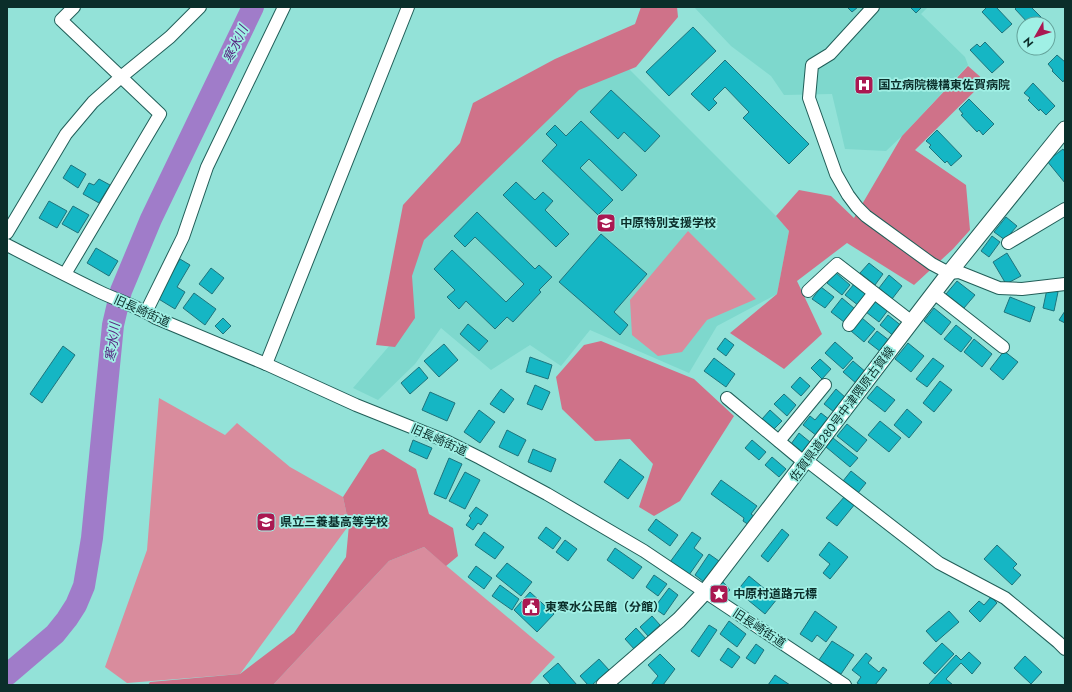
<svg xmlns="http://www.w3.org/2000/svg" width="1072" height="692" font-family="Jost,'Noto Sans JP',sans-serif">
<rect width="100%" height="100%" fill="#93e2d8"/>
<!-- built -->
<g fill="#7ed8cd">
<polygon points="694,7 928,7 921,14 965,57 968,65 902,136 886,151 845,149 832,94 784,95 771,76 731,46"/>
<polygon points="618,58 776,216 789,231 777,294 717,326 689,373 590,330 561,366 530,345 491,370 441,328 415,364 378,400 353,388 396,338 417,236 568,84"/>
</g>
<!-- green -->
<g fill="#d98c9d">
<polygon points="688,231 756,299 707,320 682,352 658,356 632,335 630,300"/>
<polygon points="159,398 225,435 237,423 290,467 343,497 349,525 240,674 127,683 105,667 147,550"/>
<polygon points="424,547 555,657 529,685 273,685 389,561"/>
</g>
<!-- forest -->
<g fill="#cf7289">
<polygon points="641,7 677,7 678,17 636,67 579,90 424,240 412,276 415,318 395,347 376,345 403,205 460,143 473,103 555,59 635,24"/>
<polygon points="968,66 985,81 915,150 966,185 970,230 953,249 914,285 847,243 797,281 822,334 784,369 730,333 777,294 789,231 776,216 799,190 831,196 854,218 902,136"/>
<polygon points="601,341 694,379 734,416 680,501 654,516 639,507 653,464 630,439 595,441 562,409 556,377 584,345"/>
<polygon points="383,449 416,469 429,514 453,528 458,556 446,566 424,547 389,561 273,685 148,685 150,682 240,674 294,633 346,557 349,525 343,497 370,455"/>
</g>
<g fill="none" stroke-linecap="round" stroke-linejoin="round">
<!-- river -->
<polyline stroke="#a07cc9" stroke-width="22" points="7,675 55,634 67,619 76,605 84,586 92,538 113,325 121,291 151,219 253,7"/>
</g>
<!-- building -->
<g fill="#15b6c4" stroke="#1e747d">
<polygon points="847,7 858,7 852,12"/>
<polygon points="910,7 922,7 916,13"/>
<polygon points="987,7 996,7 1012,24 1002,33 982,12"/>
<polygon points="1017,7 1031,7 1045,21 1041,24 1029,24 1015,9"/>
<polygon points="693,27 716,51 669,96 646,72"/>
<polygon points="985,42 1004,62 992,73 970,50 977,44 980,47"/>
<polygon points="1057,55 1065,62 1065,81 1064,80 1063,82 1052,71 1053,70 1048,64"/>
<polygon points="725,60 809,144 789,164 743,118 749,112 725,87 713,99 717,103 709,111 691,94"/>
<polygon points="1033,83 1055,106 1046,115 1040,109 1039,111 1028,100 1030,98 1024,93"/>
<polygon points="611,90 660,136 645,152 624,132 618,139 590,112"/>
<polygon points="969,99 994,124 983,135 979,130 977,132 961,115 963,114 959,109"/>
<polygon points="581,121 637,175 622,191 589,159 580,168 613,200 598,215 542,161 557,145 546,134 555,125 566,136"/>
<polygon points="937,130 962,156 951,166 947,161 945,163 929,147 931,145 926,141"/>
<polygon points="1063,149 1065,152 1065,183 1047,161"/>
<polygon points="71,165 86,174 78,188 63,178"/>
<polygon points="99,179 110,185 99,203 83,194 89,183 94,185"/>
<polygon points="516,182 535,200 543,192 553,201 545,210 569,234 556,247 503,195"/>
<polygon points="49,201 67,211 57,228 39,218"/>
<polygon points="73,206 89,215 78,233 62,224"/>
<polygon points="477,212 535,269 539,265 552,277 539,290 541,292 513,322 507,317 495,329 466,301 459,309 447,297 455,290 434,269 452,250 506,302 524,284 475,237 465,247 454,236"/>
<polygon points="1006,217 1017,226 1005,240 994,232"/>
<polygon points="601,234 647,274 614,312 628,325 620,335 559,282"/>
<polygon points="992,236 1000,242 989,257 981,251"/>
<polygon points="96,248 118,261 109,276 87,263"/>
<polygon points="1007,253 1021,276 1006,284 993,262"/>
<polygon points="180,259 190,265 177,287 185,292 175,309 157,298"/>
<polygon points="869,263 883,274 875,285 860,273"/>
<polygon points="211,268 224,278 212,294 199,284"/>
<polygon points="835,272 850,285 842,295 827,283"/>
<polygon points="889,275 902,286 892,299 879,288"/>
<polygon points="957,281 975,295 964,308 946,294"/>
<polygon points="854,284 868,295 859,306 845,295"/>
<polygon points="821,287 834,297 825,308 812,299"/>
<polygon points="1047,289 1058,292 1054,311 1043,308"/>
<polygon points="194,293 216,309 205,325 183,308"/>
<polygon points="1010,297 1035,307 1030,322 1004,312"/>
<polygon points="842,298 855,309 844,322 831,312"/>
<polygon points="876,299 888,310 879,322 866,312"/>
<polygon points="934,308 951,322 941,335 924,321"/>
<polygon points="1065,311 1065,323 1059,320"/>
<polygon points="888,315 903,327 895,337 880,325"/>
<polygon points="223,318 231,326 223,334 215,326"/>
<polygon points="862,318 875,329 864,342 851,331"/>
<polygon points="468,324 488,341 479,351 460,334"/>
<polygon points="956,325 972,338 961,352 944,339"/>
<polygon points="877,331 890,341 881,352 868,342"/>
<polygon points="725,338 734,345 726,356 717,349"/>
<polygon points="974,339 992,354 982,367 964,352"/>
<polygon points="835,342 853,358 843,369 825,353"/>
<polygon points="908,343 924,356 911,372 895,359"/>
<polygon points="444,344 458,360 439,377 424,361"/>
<polygon points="63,346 75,355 42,403 30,394"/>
<polygon points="1004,351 1018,362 1003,380 990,369"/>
<polygon points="530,357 552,365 548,379 526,372"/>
<polygon points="714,358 735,374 726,387 704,371"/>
<polygon points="933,358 944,366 927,387 916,379"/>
<polygon points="820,359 831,369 822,379 811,368"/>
<polygon points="853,361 867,373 857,384 843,372"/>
<polygon points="419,367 428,378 410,394 401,383"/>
<polygon points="800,377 810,386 801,396 791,387"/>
<polygon points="940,381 952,390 934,412 923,403"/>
<polygon points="535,385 550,392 542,410 527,404"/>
<polygon points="877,386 895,400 885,412 867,398"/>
<polygon points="501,389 514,399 504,413 490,404"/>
<polygon points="836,389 846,398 834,412 824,404"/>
<polygon points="430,392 455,403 447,421 422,410"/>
<polygon points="784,394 796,405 787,416 774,404"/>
<polygon points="907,409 922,422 909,438 894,425"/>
<polygon points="479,410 495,422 480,443 464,432"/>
<polygon points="770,410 782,421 774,429 762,419"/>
<polygon points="821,413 830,420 817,436 803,425 810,416 815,420"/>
<polygon points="880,421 901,438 889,452 868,435"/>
<polygon points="847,424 867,440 857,452 837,436"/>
<polygon points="507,430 526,440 518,456 499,447"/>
<polygon points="799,433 810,442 802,453 791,444"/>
<polygon points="833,438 858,458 850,467 826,447"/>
<polygon points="413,440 432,448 427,459 409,451"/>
<polygon points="752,440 766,452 759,460 745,448"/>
<polygon points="533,449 556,459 551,472 528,462"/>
<polygon points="772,457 786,469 779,477 765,465"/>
<polygon points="449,458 462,464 446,499 434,494"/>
<polygon points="620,459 644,477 628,499 604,482"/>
<polygon points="851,471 866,483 858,493 843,481"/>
<polygon points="465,472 480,480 465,509 449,501"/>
<polygon points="721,480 757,506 751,514 755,517 749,525 743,521 744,518 711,494"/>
<polygon points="845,496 855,504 837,526 826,518"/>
<polygon points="476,507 488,515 481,525 478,523 473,530 466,525 471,518 469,516"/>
<polygon points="656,519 678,535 670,546 648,530"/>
<polygon points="546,527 561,538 553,549 538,538"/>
<polygon points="782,529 789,535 768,562 761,556"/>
<polygon points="484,532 504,547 495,559 475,545"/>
<polygon points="692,532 701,538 694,548 703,555 689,575 670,562"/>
<polygon points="565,540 577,549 568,561 556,552"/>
<polygon points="829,542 848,557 830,579 823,573 830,564 819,555"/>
<polygon points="997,545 1017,564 1013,568 1021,575 1012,585 984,559"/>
<polygon points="615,548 642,567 633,579 607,560"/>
<polygon points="709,554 719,561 704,582 695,575"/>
<polygon points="507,563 532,582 521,596 496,576"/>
<polygon points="476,566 492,578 484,589 468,577"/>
<polygon points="654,575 667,584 658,596 646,587"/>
<polygon points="749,576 777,599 765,614 737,591"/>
<polygon points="723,582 730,590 723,596 717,588"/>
<polygon points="500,585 519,599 512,610 492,596"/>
<polygon points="669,588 678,595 664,615 654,608"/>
<polygon points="530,592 554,614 537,632 514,610"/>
<polygon points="991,597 997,603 980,622 969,611 979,601 984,605"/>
<polygon points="815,611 837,627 826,642 817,635 812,642 800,634"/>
<polygon points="949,611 959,622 936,642 926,631"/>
<polygon points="652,616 660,625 648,636 640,627"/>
<polygon points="729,621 746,634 737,647 720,634"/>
<polygon points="709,625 717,630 699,657 691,651"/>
<polygon points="636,628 647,640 635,650 625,639"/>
<polygon points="832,641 854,655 841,674 819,660"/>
<polygon points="942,643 954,654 935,674 923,663"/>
<polygon points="756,644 764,650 755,664 746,658"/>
<polygon points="728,648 740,657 732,668 720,660"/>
<polygon points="969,652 981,663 972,674 961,663 946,679 953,685 928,685 956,655 961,660"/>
<polygon points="866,653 872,658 868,663 879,672 883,667 887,670 875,685 860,685 857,683 861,677 852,670"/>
<polygon points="660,654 675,669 663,685 651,685 658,676 648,665"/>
<polygon points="1025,656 1042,672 1031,684 1014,668"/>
<polygon points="599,659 609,670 592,685 588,685 580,676"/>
<polygon points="558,663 577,685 551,685 543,676"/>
<polygon points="775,675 790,685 768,685"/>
</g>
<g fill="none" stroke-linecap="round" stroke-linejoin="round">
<defs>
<g id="minor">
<polyline points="873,7 830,54 812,65 809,98 836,174 848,195 857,207 866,216 932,264 949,273 959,272 999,288 1022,289 1065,284"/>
<polyline points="7,233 66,134 93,102 121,77 170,37 200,7"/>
<polyline points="1008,243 1065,209"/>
<path d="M7,245C38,261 69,277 100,292C119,301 139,307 156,318L266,364L356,405L446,441L480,458L547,494L644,551L705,592L845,685"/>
<polyline points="65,274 160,114 61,20 74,7"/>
<polyline points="808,291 837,264 912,322"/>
<polyline points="934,293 1003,347"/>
<polyline points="146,312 183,237 207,167 284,7"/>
<polyline points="849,325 874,293"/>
<polyline points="266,364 408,7"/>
<polyline points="727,398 799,458 806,460 939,563 1005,598 1058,642 1065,649"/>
<polyline points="779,441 825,385"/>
</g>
<polyline id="major" points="604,685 679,620 705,592 949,273 1065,129"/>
</defs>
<!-- minor casing -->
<use href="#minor" stroke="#215e58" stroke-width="14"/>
<!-- major casing -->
<use href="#major" stroke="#215e58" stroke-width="17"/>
<!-- minor -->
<use href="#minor" stroke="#fff" stroke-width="12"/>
<!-- major -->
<use href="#major" stroke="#fff" stroke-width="15"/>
</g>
<!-- icons -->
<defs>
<symbol id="hospital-square" viewBox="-11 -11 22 22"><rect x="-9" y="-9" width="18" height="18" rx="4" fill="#aa1851" stroke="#a0f0e5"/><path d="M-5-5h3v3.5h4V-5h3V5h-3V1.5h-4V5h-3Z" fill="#fff"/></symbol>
<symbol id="school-square" viewBox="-11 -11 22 22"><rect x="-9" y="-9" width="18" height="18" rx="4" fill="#aa1851" stroke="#a0f0e5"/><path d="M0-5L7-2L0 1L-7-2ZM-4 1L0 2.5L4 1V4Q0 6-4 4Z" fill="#fff"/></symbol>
<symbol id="sight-square" viewBox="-11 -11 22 22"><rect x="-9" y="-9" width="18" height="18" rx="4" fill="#aa1851" stroke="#a0f0e5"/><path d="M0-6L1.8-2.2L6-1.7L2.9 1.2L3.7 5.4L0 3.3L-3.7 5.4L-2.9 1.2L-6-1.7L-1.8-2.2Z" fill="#fff"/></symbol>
<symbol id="civic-square" viewBox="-11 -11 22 22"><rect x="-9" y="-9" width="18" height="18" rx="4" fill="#aa1851" stroke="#a0f0e5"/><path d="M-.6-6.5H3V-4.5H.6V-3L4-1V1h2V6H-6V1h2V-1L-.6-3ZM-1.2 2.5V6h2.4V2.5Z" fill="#fff"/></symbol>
</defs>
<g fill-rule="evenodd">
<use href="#hospital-square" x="853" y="74" width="22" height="22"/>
<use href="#school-square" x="595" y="212" width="22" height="22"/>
<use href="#school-square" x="255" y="511" width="22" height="22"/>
<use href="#sight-square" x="708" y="583" width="22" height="22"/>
<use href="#civic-square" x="520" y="596" width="22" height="22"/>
</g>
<g text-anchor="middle" stroke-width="3.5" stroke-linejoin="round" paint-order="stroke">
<!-- poi labels -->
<g font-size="12" font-weight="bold" fill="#0b2e2a" stroke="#a0f0e5" text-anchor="start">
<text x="878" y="89">国立病院機構東佐賀病院</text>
<text x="620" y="227">中原特別支援学校</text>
<text x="280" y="526">県立三養基高等学校</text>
<text x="733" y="598">中原村道路元標</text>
<text x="545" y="611">東寒水公民館（分館）</text>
</g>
<!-- street labels -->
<g font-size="12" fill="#0b2e2a" stroke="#a0f0e5">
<text transform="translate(142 311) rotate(24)" y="4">旧長崎街道</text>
<text transform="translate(842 414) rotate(-53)" y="4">佐賀県道280号中津隈原古賀線</text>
<text transform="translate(439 440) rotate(24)" y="4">旧長崎街道</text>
<text transform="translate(759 628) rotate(33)" y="4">旧長崎街道</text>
</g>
<!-- water labels -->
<g font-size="13" font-style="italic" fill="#572581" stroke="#a0f0e5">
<text transform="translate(235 44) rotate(-64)" y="5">寒水川</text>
<text transform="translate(112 342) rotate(-83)" y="5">寒水川</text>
</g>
</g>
<!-- border -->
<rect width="1072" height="692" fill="none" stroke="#0b2e2a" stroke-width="16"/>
<!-- north arrow -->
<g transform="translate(1036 36) rotate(231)"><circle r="19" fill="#a0f0e5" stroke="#64a29a"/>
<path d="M0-3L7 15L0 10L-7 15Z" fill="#aa1851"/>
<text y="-6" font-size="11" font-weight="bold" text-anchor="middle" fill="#0b2e2a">N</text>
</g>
</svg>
